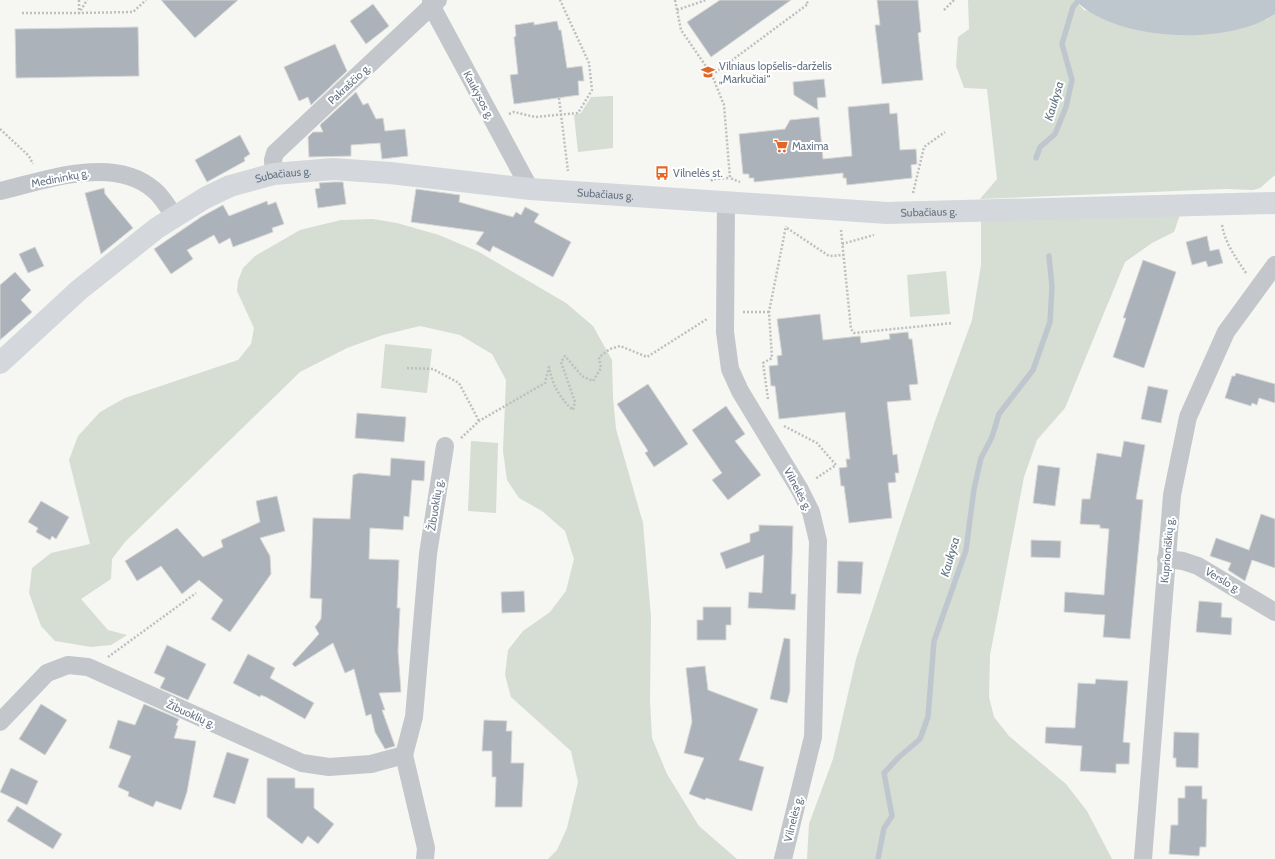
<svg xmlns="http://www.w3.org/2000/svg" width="1275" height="859" font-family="Cabin,sans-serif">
<rect width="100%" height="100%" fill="#f6f6f2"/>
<!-- green -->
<g fill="#d6ddd3">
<polygon points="968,0 1075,0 1084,10 1266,20 1275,14 1275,175 1260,188 1253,190 1225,189 980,199 997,179 987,89 964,88 956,66 958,37 969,29"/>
<polygon points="613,96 613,148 578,152 574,115 581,113 591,97"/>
<polygon points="1180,215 1174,232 1152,243 1125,262 1065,408 1037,440 1024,477 990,655 989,697 994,717 1009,736 1066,784 1087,811 1112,859 807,859 809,824 833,759 856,659 935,421 972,320 981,265 981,221"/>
<polygon points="373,219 397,223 439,235 479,252 566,303 593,326 612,360 613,398 616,429 643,523 651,617 650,700 652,738 667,774 699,826 737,859 548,859 557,850 567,828 578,782 571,751 511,697 505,675 508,650 523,631 550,612 566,591 574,559 565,531 542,511 519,498 507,480 503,451 506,380 492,354 460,335 420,326 383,335 347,348 300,372 125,542 112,559 111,579 81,599 108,630 127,635 111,645 91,647 55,641 41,626 29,593 32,568 51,553 90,544 69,460 78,436 100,412 125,398 238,360 251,344 254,328 237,291 238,281 243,268 255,256 300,230 341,220"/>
<polygon points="946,271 950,314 910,317 907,275"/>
<polygon points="385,344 432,349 427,393 381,388"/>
<polygon points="471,441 498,443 496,513 468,511"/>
</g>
<!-- water -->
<path fill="#bfc7ce" d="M1075,0H1275V14C1228,46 1115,42 1075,0Z"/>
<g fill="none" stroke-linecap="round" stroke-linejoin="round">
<!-- stream -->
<g stroke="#bfc7ce" stroke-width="5.5">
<polyline points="1036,158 1040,147 1055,134 1066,107 1072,80 1062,44 1073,7 1079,0"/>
<polyline points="878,859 884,828 892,816 884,773 898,758 920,739 928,717 934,641 966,550 974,489 981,458 992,437 999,414 1033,370 1050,322 1052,287 1049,256"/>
</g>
</g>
<!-- building -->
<g fill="#acb2b9" stroke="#d7d7d5">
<polygon points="161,0 238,0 195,38"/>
<polygon points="720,0 791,0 711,57 687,22"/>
<polygon points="877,0 918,0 921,32 918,33 923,80 882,84 875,25 880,25"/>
<polygon points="373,4 389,26 366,44 350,21"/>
<polygon points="557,21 559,30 561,30 567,68 582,66 584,81 578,81 579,95 514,104 510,75 518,74 514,37 516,36 515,25 534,22 534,25"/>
<polygon points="138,27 139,76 16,78 15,29"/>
<polygon points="335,44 347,71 311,105 308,97 299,101 284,67"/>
<polygon points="824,79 826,97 817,98 818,110 794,95 793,82"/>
<polygon points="356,92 363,105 368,103 376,119 383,118 385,131 405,129 408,156 382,159 380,143 351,145 351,156 309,157 308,137 313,132 323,132 320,125"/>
<polygon points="889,103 890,114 897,113 900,150 916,149 917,164 911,165 912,178 847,185 846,178 843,178 843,173 754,182 754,178 749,178 749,174 743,174 739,134 785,129 790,120 819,117 823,159 852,156 848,107"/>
<polygon points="240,135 250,154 244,158 245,161 207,182 195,160"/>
<polygon points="333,182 343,182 346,204 318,208 315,189 320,188 319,183"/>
<polygon points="104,188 105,194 133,228 101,254 85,193"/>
<polygon points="416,189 460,195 459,202 513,217 516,212 521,215 525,207 539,214 534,222 571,242 553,277 493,246 490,252 476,244 484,232 411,222"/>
<polygon points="267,201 268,205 276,202 284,224 272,228 273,232 233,247 230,238 219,244 214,235 187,250 193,259 171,274 154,249 201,217 223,205 229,216"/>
<polygon points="1207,236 1210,251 1219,249 1223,263 1208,267 1206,261 1192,265 1186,242"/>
<polygon points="35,247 44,266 28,273 19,254"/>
<polygon points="1143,260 1176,272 1144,368 1113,357 1126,318 1123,318"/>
<polygon points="15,272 31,290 21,300 32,312 0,340 0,285"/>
<polygon points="820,314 823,340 860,336 861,343 890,339 889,334 908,332 909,339 912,339 918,384 909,385 911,400 887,402 893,455 897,454 899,473 895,473 896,482 888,483 892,518 849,523 844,486 841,486 839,468 847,467 846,459 850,459 845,412 779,419 775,386 771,386 769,366 778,365 777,356 782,355 777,319"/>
<polygon points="1236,373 1275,384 1275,403 1259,398 1257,405 1252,403 1251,406 1225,398 1232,376 1235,376"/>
<polygon points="648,384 688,444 654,467 645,453 648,451 617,404"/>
<polygon points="1148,386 1168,390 1161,423 1141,419"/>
<polygon points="726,406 745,434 735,441 761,475 728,500 712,480 722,473 692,430"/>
<polygon points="357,413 406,417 404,442 355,438"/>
<polygon points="1124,441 1145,445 1136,499 1143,500 1130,639 1103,637 1105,615 1064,612 1065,592 1104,595 1109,529 1100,528 1100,525 1080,524 1082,499 1090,499 1097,453 1121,457"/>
<polygon points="391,458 425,461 424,481 412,480 409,517 404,516 403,530 370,528 369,559 399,560 397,608 400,608 398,651 401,692 379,693 385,710 382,710 395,746 385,749 375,732 371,714 366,716 354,669 345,673 333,643 295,667 292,664 319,634 315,627 321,619 322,599 310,598 313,518 350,519 353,475 359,473 390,476"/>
<polygon points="1038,465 1060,468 1055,506 1033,503"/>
<polygon points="277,496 285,531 260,538 270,556 271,574 230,632 211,619 223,600 199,580 182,594 161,566 137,581 125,561 177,528 203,557 223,547 221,540 260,522 256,501"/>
<polygon points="41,501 69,517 56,539 52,536 50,540 36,532 38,528 28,522"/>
<polygon points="1261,514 1275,519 1275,568 1252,560 1245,581 1228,570 1231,563 1210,556 1216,538 1249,550"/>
<polygon points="759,525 793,526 791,594 796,594 795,610 748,608 749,592 762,593 764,555 726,569 720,553 750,542 750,534 759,531"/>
<polygon points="1031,540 1061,541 1060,558 1031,557"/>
<polygon points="838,561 863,562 861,594 837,593"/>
<polygon points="524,591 525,612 502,613 501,592"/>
<polygon points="1199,601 1222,603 1221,617 1232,618 1231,635 1196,632"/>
<polygon points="703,607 731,607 731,625 726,625 726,640 697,640 697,620 703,620"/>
<polygon points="784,638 790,639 790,691 787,703 770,699"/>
<polygon points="167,645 206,664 188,700 160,688 165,678 154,673"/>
<polygon points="248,654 275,668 270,678 314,703 305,719 266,697 261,695 260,697 233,683"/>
<polygon points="705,666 708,690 758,709 739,760 764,767 752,811 706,798 705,800 689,794 704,758 684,753 692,722 686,668"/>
<polygon points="1096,679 1128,681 1123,742 1130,743 1129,764 1116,764 1116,773 1080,771 1082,746 1045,743 1046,727 1075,728 1078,683 1095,684"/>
<polygon points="41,704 67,720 45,755 19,739"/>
<polygon points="144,704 179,719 176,725 178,726 174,738 196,741 187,792 181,810 156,801 153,807 128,796 129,792 118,787 131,756 109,748 118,720 135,725"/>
<polygon points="484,720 507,721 506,731 512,731 511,763 524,763 522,807 495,807 496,777 492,777 492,751 482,751"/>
<polygon points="1174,732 1199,733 1198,768 1176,767 1176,758 1173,758"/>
<polygon points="227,752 249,759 235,804 213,797"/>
<polygon points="11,768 38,781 27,805 0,792"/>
<polygon points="267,778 295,778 295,788 314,788 314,808 334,824 318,844 308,836 302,844 267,817"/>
<polygon points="1185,786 1202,786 1202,799 1207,799 1206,847 1200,847 1199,856 1169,854 1171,825 1178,825 1178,798 1185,798"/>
<polygon points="17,806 62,834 53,849 7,821"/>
</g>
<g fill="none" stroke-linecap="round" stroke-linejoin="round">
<!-- path -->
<g stroke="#bdbfc1" stroke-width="2.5" stroke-dasharray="2 2" stroke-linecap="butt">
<polyline points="79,0 79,13 133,12 146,0"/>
<polyline points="675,0 681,30 712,75 724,105 730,178 740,182"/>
<polyline points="677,10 706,0"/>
<polyline points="944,10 954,0"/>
<polyline points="22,13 79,13 87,0"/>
<polyline points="712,75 808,4 806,0"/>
<polyline points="559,98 568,171"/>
<polyline points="509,114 514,112 535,117 578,113 592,90 589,63 560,0"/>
<polyline points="0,129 29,156 33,164"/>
<polyline points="711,181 713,179 730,178"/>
<polyline points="913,193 924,147 945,132"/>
<path d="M1222,225C1225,243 1236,258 1246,273"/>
<polyline points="787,228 829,256 844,255"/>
<polyline points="841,230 851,329 854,333 953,323"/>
<polyline points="842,244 874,235"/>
<polyline points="743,312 769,312"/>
<polyline points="407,368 433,369 459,383 479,421"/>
<polyline points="768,399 763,363 772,358 769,312 786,226"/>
<polyline points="784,426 817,443 836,465 815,479"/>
<path d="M461,438L479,421L545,383L549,367C553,386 559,397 573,410L575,402L561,362L565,356L582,376L593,381L601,368L599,357L610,349L620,346L647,357L707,319"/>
<polyline points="108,657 196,593"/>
</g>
<!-- street -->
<g stroke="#c3c6ca" stroke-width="18">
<polyline points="431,0 432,7 530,189"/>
<polyline points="274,174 273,160 275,153 438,0"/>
<path d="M0,191C46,180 114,155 154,190C162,196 168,208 175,217"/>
<polyline points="726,202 725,332 730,369 740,391 800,490 811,512 818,541 813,737 783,859"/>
<polyline points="1166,559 1183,561 1198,566 1275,612"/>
<polyline points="0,722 47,673 68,665 88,667 302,763 329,767 371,764 404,755 426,848 425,859"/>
<polyline points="404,755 414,717 428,554 445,446"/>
<polyline points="1143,859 1172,495 1188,417 1226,332 1275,265"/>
</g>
<!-- secondary -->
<path stroke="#d4d8dc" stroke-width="22" id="s1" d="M0,363L79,290L157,228L205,198L230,186L274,174L333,169L390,173L530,189L887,213L1275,203"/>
</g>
<!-- icons -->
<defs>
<symbol id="school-bare" viewBox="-9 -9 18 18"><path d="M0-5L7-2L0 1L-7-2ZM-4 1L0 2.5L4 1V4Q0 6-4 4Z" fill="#e46624" stroke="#fff" stroke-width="2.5" paint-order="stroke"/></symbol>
<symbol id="supermarket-bare" viewBox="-9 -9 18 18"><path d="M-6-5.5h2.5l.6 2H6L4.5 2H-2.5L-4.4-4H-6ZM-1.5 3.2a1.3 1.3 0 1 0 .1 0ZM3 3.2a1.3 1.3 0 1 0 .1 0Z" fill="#e46624" stroke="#fff" stroke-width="2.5" paint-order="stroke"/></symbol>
<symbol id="bus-bare" viewBox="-9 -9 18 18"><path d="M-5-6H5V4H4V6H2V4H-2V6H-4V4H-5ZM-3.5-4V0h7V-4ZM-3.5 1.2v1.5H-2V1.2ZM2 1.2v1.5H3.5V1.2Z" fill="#e46624" stroke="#fff" stroke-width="2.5" paint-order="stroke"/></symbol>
</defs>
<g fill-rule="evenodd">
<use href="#school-bare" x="698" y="62" width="20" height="20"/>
<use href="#supermarket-bare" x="771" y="136" width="20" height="20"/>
<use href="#bus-bare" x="652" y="163" width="20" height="20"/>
</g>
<g text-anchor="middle" stroke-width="4" stroke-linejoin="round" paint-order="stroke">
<!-- poi labels -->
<g font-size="11" fill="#657384" stroke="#fff" text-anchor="start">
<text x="719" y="70">Vilniaus lopšelis-darželis<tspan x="719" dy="13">„Markučiai“</tspan></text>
<text x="792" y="150">Maxima</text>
<text x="673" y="177">Vilnelės st.</text>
</g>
<!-- street labels -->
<g font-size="11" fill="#657384" stroke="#fff">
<text transform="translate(349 84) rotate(-43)" y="4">Pakraščio g.</text>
<text transform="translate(479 95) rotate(62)" y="4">Kaukysos g.</text>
<text dy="4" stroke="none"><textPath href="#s1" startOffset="346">Subačiaus g.</textPath></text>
<text transform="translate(60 178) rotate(-11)" y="4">Medininkų g.</text>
<text dy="4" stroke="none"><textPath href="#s1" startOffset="670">Subačiaus g.</textPath></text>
<text dy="4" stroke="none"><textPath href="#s1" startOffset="994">Subačiaus g.</textPath></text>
<text transform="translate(798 489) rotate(62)" y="4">Vilnelės g.</text>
<text transform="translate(435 505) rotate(-81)" y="4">Žibuoklių g.</text>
<text transform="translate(1167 550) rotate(-85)" y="4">Kuprioniškių g.</text>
<text transform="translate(1223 580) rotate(30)" y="4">Verslo g.</text>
<text transform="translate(191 714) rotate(24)" y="4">Žibuoklių g.</text>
<text transform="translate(793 819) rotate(-76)" y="4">Vilnelės g.</text>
</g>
<!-- water labels -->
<g font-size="12" font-style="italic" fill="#607480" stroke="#fff">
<text transform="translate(1054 101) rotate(-73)" y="4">Kaukysa</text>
<text transform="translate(950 557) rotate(-74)" y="4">Kaukysa</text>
</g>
</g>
</svg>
